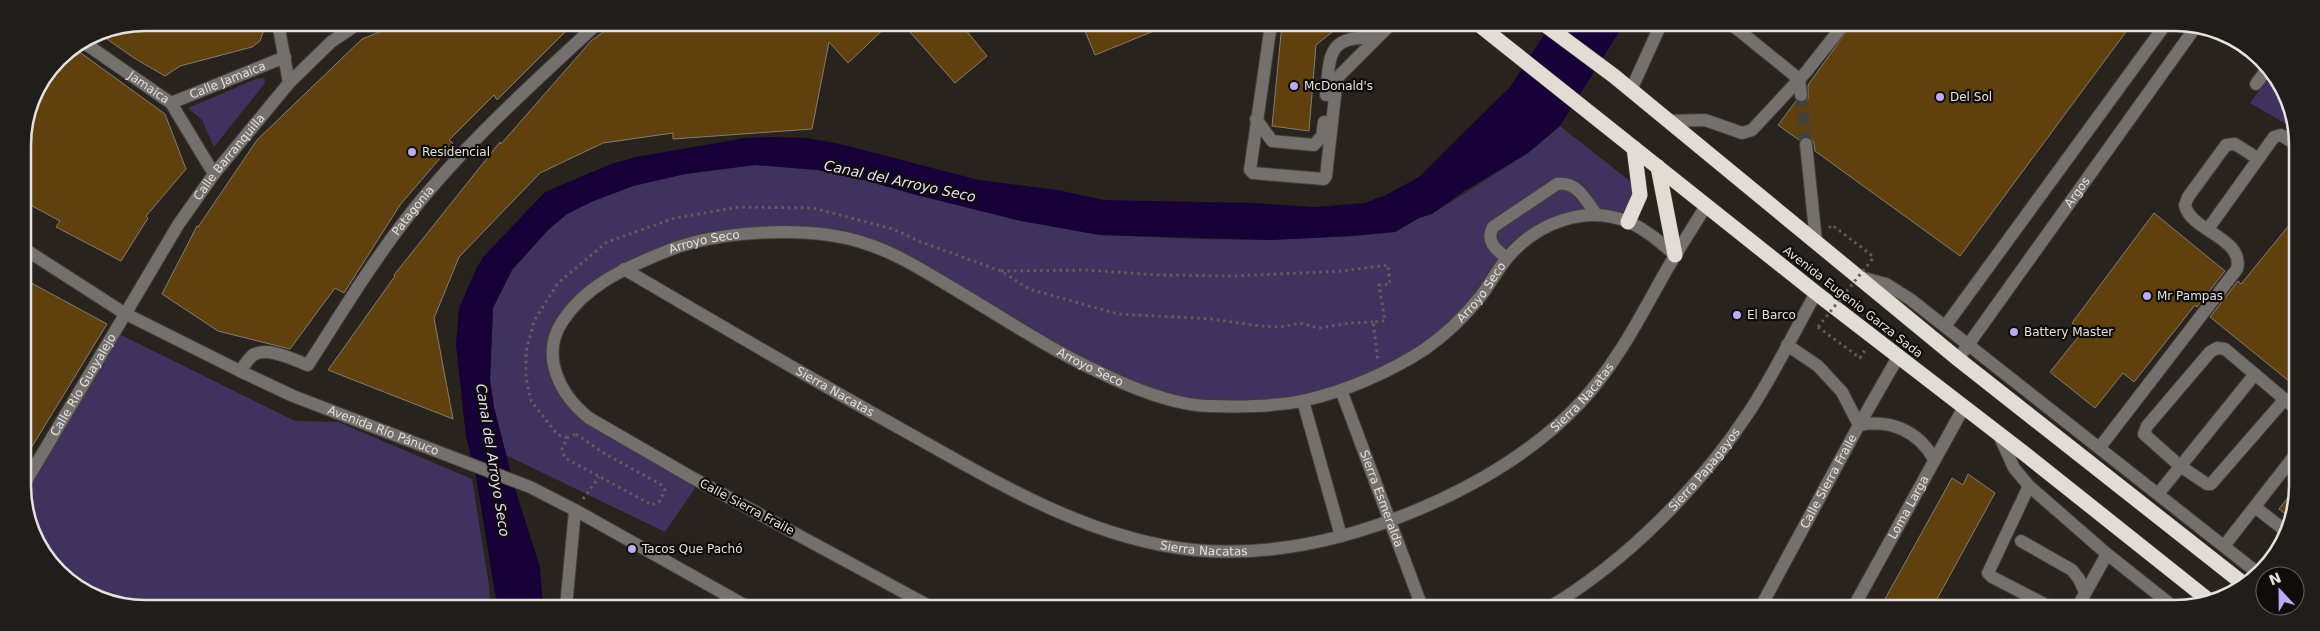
<svg xmlns="http://www.w3.org/2000/svg" width="2320" height="631" font-family="'DejaVu Sans',sans-serif">
<rect width="100%" height="100%" fill="#28231d"/>
<!-- green -->
<g fill="#3f325f">
<polygon points="2271,75 2295,121 2295,129 2250,103"/>
<polygon points="264,78 265,83 214,147 202,120 188,108 256,79"/>
<polygon points="1560,126 1640,189 1628,222 1596,214 1539,231 1426,348 1341,390 1253,405 1151,395 864,242 774,232 681,244 587,293 553,349 568,398 700,481 665,532 506,455 494,407 490,380 493,308 512,270 548,230 567,214 591,202 633,186 685,174 755,165 818,170 868,181 909,193 1021,221 1100,235 1199,239 1268,240 1352,236 1395,232 1419,218 1432,214 1528,153"/>
<polygon points="121,335 295,421 338,422 472,479 489,585 490,606 121,606 58,572 25,510 25,481"/>
</g>
<!-- water -->
<polygon fill="#170038" points="1551,24 1624,24 1560,126 1528,153 1464,191 1432,214 1419,218 1395,232 1352,236 1268,240 1100,235 1021,221 909,193 868,181 818,170 755,165 685,174 633,186 591,202 567,214 548,230 512,270 493,308 490,380 494,407 515,489 540,567 543,607 497,606 476,476 466,437 456,344 459,308 476,269 484,256 545,192 611,164 636,157 745,138 772,137 806,138 836,143 979,180 1058,190 1104,200 1251,203 1315,207 1365,203 1386,195 1419,177 1510,87"/>
<!-- building -->
<g fill="#60400d" stroke="#837d75">
<polygon points="145,22 262,23 264,30 260,41 252,47 180,66 165,76 134,58 97,32"/>
<polygon points="402,23 574,23 497,100 494,95 449,140 453,143 400,205 344,293 335,288 290,349 218,331 162,294 197,226 198,227 257,140 362,39"/>
<polygon points="632,23 890,23 848,63 829,42 812,129 673,139 673,133 603,143 540,173 459,257 434,318 453,419 328,370 395,276 394,275 500,142 501,144 591,41 607,29"/>
<polygon points="902,23 960,23 987,56 955,83"/>
<polygon points="1082,24 1171,24 1095,55"/>
<polygon points="1282,24 1342,24 1316,45 1309,131 1272,126"/>
<polygon points="1852,24 2007,25 2131,25 1960,256 1815,151 1814,143 1810,137 1805,136 1799,140 1778,125 1796,101 1802,103 1808,99 1808,85"/>
<polygon points="74,48 165,114 186,169 146,216 148,218 121,261 56,227 60,221 23,201 23,137 32,98 59,58"/>
<polygon points="2154,213 2225,271 2197,307 2195,305 2134,382 2123,373 2095,408 2050,372 2083,331 2072,323"/>
<polygon points="2295,218 2295,386 2210,317 2238,281 2241,284"/>
<polygon points="24,279 107,324 25,458 24,403"/>
<polygon points="1968,474 1995,493 1932,608 1880,608 1952,478 1963,485"/>
<polygon points="2295,488 2295,510 2292,519 2279,509"/>
</g>
<g fill="none" stroke-linecap="round" stroke-linejoin="round">
<!-- minor-tunnel -->
<polyline stroke="#44403a" stroke-width="12" stroke-dasharray="12 6" stroke-linecap="butt" points="1801,95 1806,144"/>
<defs>
<g id="minor">
<polyline points="278,23 289,83"/>
<polyline points="1271,24 1250,170 1253,173 1324,179 1326,176 1337,78 1391,24"/>
<polyline points="1731,24 1799,79 1801,95"/>
<path id="s1" d="M83,42L171,103L214,174"/>
<polyline points="2256,84 2267,69"/>
<polyline points="1631,90 1661,24"/>
<path d="M1326,95C1330,54 1327,35 1376,38"/>
<path id="s2" d="M171,103L285,57"/>
<polyline points="1256,119 1272,141 1314,145 1322,136 1324,122"/>
<polyline points="1669,121 1705,120 1742,133 1752,130 1806,72 1844,24"/>
<polyline points="1806,144 1816,241"/>
<polyline points="2208,229 2274,137 2281,135 2295,144"/>
<path id="s3" d="M23,248L124,313L240,371L293,396L530,487L575,510L748,607"/>
<path d="M1507,258C1496,250 1485,241 1493,227L1557,184C1577,181 1585,199 1596,214"/>
<path id="s4" d="M624,269C716,323 808,377 901,429C993,480 1087,539 1194,550C1270,557 1348,539 1417,510C1475,486 1536,450 1580,403C1614,367 1638,321 1662,278C1676,253 1691,230 1706,206"/>
<polyline points="1860,277 1886,284 1910,299 2259,574"/>
<polyline points="1946,325 2165,25"/>
<path d="M1787,345L1818,366L1842,392L1859,425C1891,419 1918,431 1934,459"/>
<path id="s5" d="M1958,359L2197,25"/>
<path id="s6" d="M240,371C244,366 248,359 253,355C268,346 294,360 308,365C341,314 372,262 410,214C465,144 533,83 598,23"/>
<path id="s7" d="M1341,390L1422,607"/>
<polyline points="2285,399 2211,484 2207,484 2180,466 2144,434 2147,426 2210,352 2217,348 2225,349 2295,408"/>
<polyline points="1303,401 1341,536"/>
<polyline points="1998,433 2014,468 2029,486 2107,554 2175,608"/>
<path d="M2100,447L2237,269C2245,238 2190,231 2185,205L2188,197L2226,145L2235,144L2257,158"/>
<path id="s8" d="M25,483L178,225L214,174L289,83L331,42L359,23"/>
<polyline points="2029,486 1988,573 1992,577 2052,608"/>
<polyline points="2158,494 2255,374"/>
<polyline points="2255,507 2287,532"/>
<polyline points="2021,541 2072,570 2079,579 2085,592"/>
<polyline points="2224,546 2295,455"/>
<polyline points="566,607 575,510"/>
<path id="s9" d="M931,607L691,477L589,418C560,395 540,356 562,322C585,286 623,269 662,253C715,230 809,225 864,243C897,253 927,273 956,290C1003,318 1049,349 1099,372C1129,387 1176,406 1210,406C1240,407 1275,407 1306,400C1346,391 1390,372 1425,349C1445,335 1465,316 1480,297C1490,284 1497,270 1508,257C1537,223 1587,203 1631,223C1648,231 1661,243 1675,255"/>
<path id="s10" d="M1548,608C1627,561 1701,486 1751,409C1775,372 1794,332 1816,293"/>
<path id="s11" d="M1760,608L1859,425L1898,357"/>
<path id="s12" d="M1853,608L1964,407"/>
<polyline points="2077,608 2107,554"/>
</g>
<g id="highway">
<polyline points="1478,24 1816,293 2025,454 2211,602"/>
<polyline points="1544,24 1614,76 1958,359 2245,585"/>
<polyline points="1658,167 1675,255"/>
<polyline points="1628,222 1640,195 1634,148"/>
</g>
</defs>
<!-- minor casing -->
<use href="#minor" stroke="#423e38" stroke-width="14"/>
<!-- highway casing -->
<use href="#highway" stroke="#423e38" stroke-width="16"/>
<!-- path -->
<g stroke="#625d58" stroke-width="3" stroke-dasharray="2.5 4" stroke-linecap="butt">
<polyline points="1829,228 1832,225 1874,257"/>
<polyline points="1001,271 1086,270 1159,275 1233,276 1343,271 1388,265 1390,284 1379,285 1385,321 1373,322 1378,360"/>
<polyline points="1818,327 1860,358 1865,350"/>
<polygon points="576,434 605,454 660,484 665,490 659,502 652,505 565,458 562,449 567,438"/>
<polyline points="567,438 557,434 531,401 526,377 526,352 534,321 558,283 607,242 675,218 739,207 813,208 893,229 921,242 1001,271 1029,289 1118,314 1212,319 1260,326 1280,327 1300,323 1319,328 1350,323 1373,322"/>
<polyline points="583,499 599,477"/>
</g>
<!-- minor -->
<use href="#minor" stroke="#73706d" stroke-width="12"/>
<!-- highway -->
<use href="#highway" stroke="#e3dcd4" stroke-width="15"/>
<!-- path-bridge -->
<polyline stroke="#625d58" stroke-width="3" stroke-dasharray="2.5 4" stroke-linecap="butt" points="1818,327 1874,257"/>
</g>
<!-- markers -->
<g fill="#bcaaf5" stroke="#0f0d0a" stroke-width="2">
<circle cx="1294" cy="86" r="5"/>
<circle cx="1940" cy="97" r="5"/>
<circle cx="412" cy="152" r="5"/>
<circle cx="2147" cy="296" r="5"/>
<circle cx="1737" cy="315" r="5"/>
<circle cx="2014" cy="332" r="5"/>
<circle cx="632" cy="549" r="5"/>
</g>
<g text-anchor="middle" stroke-width="4.5" stroke-linejoin="round" paint-order="stroke">
<!-- street labels -->
<g font-size="12" fill="#e5e2dd" stroke="#0f0d0a">
<text dy="4" stroke="none"><textPath href="#s2" startOffset="61">Calle Jamaica</textPath></text>
<text dy="4" stroke="none"><textPath href="#s1" startOffset="80">Jamaica</textPath></text>
<text dy="4" stroke="none"><textPath href="#s8" startOffset="385">Calle Barranquilla</textPath></text>
<text dy="4" stroke="none"><textPath href="#s5" startOffset="205">Argos</textPath></text>
<text dy="4" stroke="none"><textPath href="#s6" startOffset="265">Patagonia</textPath></text>
<text dy="4" stroke="none"><textPath href="#s9" startOffset="668">Arroyo Seco</textPath></text>
<text dy="4" stroke="none"><textPath href="#s9" startOffset="1522">Arroyo Seco</textPath></text>
<text transform="translate(1853 302) rotate(38)" y="4">Avenida Eugenio Garza Sada</text>
<text dy="4" stroke="none"><textPath href="#s9" startOffset="1088">Arroyo Seco</textPath></text>
<text dy="4" stroke="none"><textPath href="#s8" startOffset="114">Calle Río Guayalejo</textPath></text>
<text dy="4" stroke="none"><textPath href="#s4" startOffset="244">Sierra Nacatas</textPath></text>
<text dy="4" stroke="none"><textPath href="#s4" startOffset="1070">Sierra Nacatas</textPath></text>
<text dy="4" stroke="none"><textPath href="#s3" startOffset="405">Avenida Río Pánuco</textPath></text>
<text dy="4" stroke="none"><textPath href="#s10" startOffset="210">Sierra Papagayos</textPath></text>
<text dy="4" stroke="none"><textPath href="#s11" startOffset="144">Calle Sierra Fraile</textPath></text>
<text dy="4" stroke="none"><textPath href="#s7" startOffset="116">Sierra Esmeralda</textPath></text>
<text transform="translate(747 507) rotate(28)" y="4">Calle Sierra Fraile</text>
<text dy="4" stroke="none"><textPath href="#s12" startOffset="115">Loma Larga</textPath></text>
<text dy="4" stroke="none"><textPath href="#s4" startOffset="649">Sierra Nacatas</textPath></text>
</g>
<!-- poi labels -->
<g font-size="12" fill="#e5e2dd" stroke="#0f0d0a" text-anchor="start">
<text x="1304" y="90">McDonald's</text>
<text x="1950" y="101">Del Sol</text>
<text x="422" y="156">Residencial</text>
<text x="2157" y="300">Mr Pampas</text>
<text x="1747" y="319">El Barco</text>
<text x="2024" y="336">Battery Master</text>
<text x="642" y="553">Tacos Que Pachó</text>
</g>
<!-- water labels -->
<g font-size="14" font-style="italic" fill="#e5e0f7" stroke="#0f0d0a">
<text transform="translate(900 181) rotate(12)" y="5">Canal del Arroyo Seco</text>
<text transform="translate(493 460) rotate(81)" y="5">Canal del Arroyo Seco</text>
</g>
</g>
<!-- crop -->
<path d="M0 0H2320V631H0ZM145 31H2175A114 114 0 0 1 2289 145V486A114 114 0 0 1 2175 600H145A114 114 0 0 1 31 486V145A114 114 0 0 1 145 31Z" fill="#201e1b" fill-rule="evenodd"/>
<path fill="none" stroke="#e5e2dd" stroke-width="2.5" d="M145 31H2175A114 114 0 0 1 2289 145V486A114 114 0 0 1 2175 600H145A114 114 0 0 1 31 486V145A114 114 0 0 1 145 31Z"/>
<!-- north arrow -->
<g transform="translate(2280 591) rotate(338)"><circle r="24" fill="#0f0d0a" stroke="#65625e"/>
<path d="M0-4L9 19L0 12L-9 19Z" fill="#bcaaf5"/>
<text y="-8" font-size="14" font-weight="bold" text-anchor="middle" fill="#e5e2dd">N</text>
</g>
</svg>
